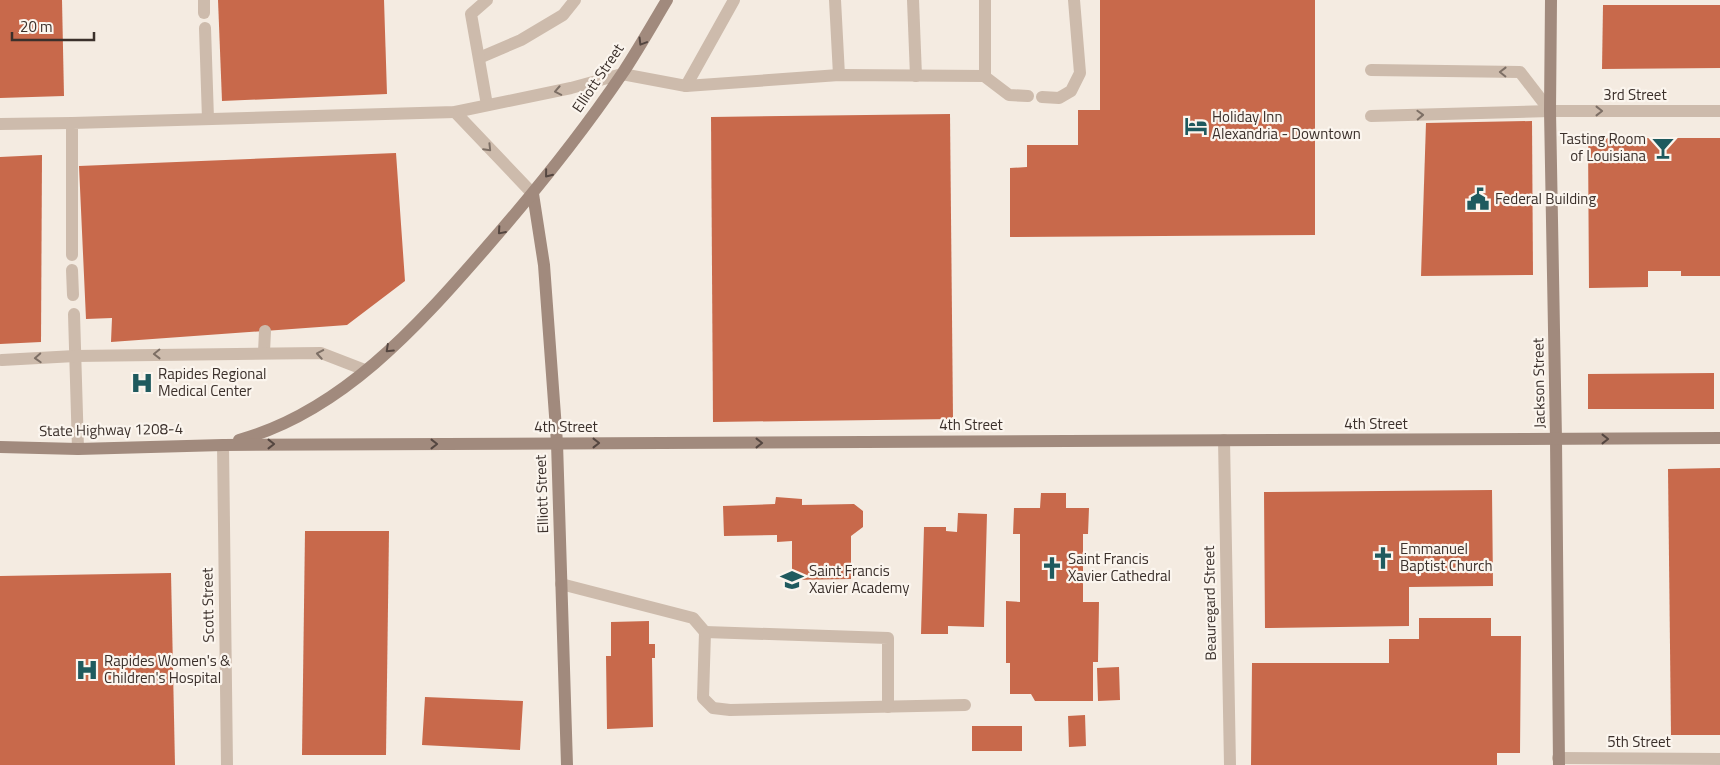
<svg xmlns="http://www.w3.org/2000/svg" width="1720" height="765" font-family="'Titillium Web',sans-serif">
<rect width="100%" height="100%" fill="#f4ebe1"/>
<!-- building -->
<g fill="#c8694b">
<polygon points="0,0 62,0 64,96 0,98"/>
<polygon points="218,0 384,0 387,94 222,101"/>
<polygon points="1100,0 1315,0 1315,235 1010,237 1010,168 1027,167 1027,145 1078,145 1078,110 1100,110"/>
<polygon points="1603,5 1720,5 1720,68 1602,69"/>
<polygon points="950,114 953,419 713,422 711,117"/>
<polygon points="1532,121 1533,275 1421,276 1426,123"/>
<polygon points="1588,138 1720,138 1720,276 1681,276 1681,271 1648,271 1648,287 1589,288"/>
<polygon points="396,153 405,281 347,325 111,342 112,318 86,319 79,166"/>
<polygon points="42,155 41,342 0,344 0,157"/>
<polygon points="1714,373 1714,409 1588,409 1588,374"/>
<polygon points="1720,468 1720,735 1671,735 1668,469"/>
<polygon points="1492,490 1493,586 1409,587 1409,626 1265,628 1264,492"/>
<polygon points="1041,493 1066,493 1066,508 1089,508 1088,534 1083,534 1083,602 1099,602 1098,662 1093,662 1093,701 1035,701 1031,694 1010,694 1010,663 1006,663 1006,601 1020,602 1020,534 1013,534 1014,508 1040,508"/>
<polygon points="776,497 802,499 802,505 854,504 863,511 863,527 851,536 851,579 792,580 792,541 777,542 777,535 724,536 723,506 775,504"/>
<polygon points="958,513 987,514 984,627 948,626 948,634 921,634 924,527 946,527 946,531 957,532"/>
<polygon points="305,531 389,531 386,755 302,755"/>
<polygon points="171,573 175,765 0,765 0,576"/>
<polygon points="1419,618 1491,618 1491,636 1521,636 1520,753 1497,753 1497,765 1251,765 1252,663 1389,663 1389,639 1419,639"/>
<polygon points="649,621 649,644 655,644 655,658 652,658 653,727 607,729 606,656 611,656 611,622"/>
<polygon points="1119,667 1120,700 1098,701 1097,668"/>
<polygon points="425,697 523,701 520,750 422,745"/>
<polygon points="1085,715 1086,746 1069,747 1068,716"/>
<rect x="972" y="726" width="50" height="25"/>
</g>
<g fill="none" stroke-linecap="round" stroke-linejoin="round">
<!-- lane -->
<g stroke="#cdbbac" stroke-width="12">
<polyline points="204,0 204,13"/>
<polyline points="835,0 839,75"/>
<polyline points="913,0 916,76"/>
<polyline points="205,28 208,119"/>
<polyline points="479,58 521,40 563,15 575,0"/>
<polyline points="1371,70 1520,72 1550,111"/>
<polyline points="984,76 1009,95 1028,96"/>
<polyline points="686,86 734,0"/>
<polyline points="1042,97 1059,98 1071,91 1080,73 1074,0"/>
<polyline points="487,105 471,14 487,0"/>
<polyline points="455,112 533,194"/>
<polyline points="1371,116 1550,111"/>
<polyline points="0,124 72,123"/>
<polyline points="72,255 72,123 455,112 571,88 622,74 686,86 839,75 985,76 985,0"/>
<polyline points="72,270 73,295"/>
<polyline points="74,314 78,449"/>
<polyline points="264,352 265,331"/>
<polyline points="2,360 75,356 321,353 365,370"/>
<polyline points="561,584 693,618 705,632 703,698 713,708 730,710 965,705"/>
<polyline points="705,632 888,638 888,707"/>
</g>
<!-- street -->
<g stroke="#cdbbac" stroke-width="12">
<polyline points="1550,111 1720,111"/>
<polyline points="1224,440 1230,765"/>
<polyline points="223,445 227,765"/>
<polyline points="1558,758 1720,759"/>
</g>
<!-- secondary -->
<g stroke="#a18a7d" stroke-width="12">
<polyline points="1551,0 1550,111 1556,439 1559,765"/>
<polyline points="533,194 544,265 557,443 567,765"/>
<path d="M239,440C341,412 417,327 484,250C533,194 580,136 622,74C638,50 652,25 667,0"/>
<polyline points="0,447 78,449 223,445 1720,438"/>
</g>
</g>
<!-- one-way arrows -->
<defs><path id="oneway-chevron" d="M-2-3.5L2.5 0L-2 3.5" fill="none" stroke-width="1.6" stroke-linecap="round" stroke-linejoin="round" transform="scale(1.25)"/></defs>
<g stroke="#544640">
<use href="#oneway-chevron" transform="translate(642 42) rotate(121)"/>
<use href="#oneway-chevron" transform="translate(548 174) rotate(129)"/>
<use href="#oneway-chevron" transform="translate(501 231) rotate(131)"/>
<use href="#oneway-chevron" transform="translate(389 349) rotate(137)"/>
<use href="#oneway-chevron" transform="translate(1605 439)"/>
<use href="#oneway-chevron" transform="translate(596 443)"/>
<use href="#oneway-chevron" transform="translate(759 443)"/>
<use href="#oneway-chevron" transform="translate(271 444)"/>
<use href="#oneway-chevron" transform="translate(434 444)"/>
</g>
<g stroke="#7d6f65">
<use href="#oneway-chevron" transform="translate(1503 72) rotate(-179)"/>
<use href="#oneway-chevron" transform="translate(558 91) rotate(169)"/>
<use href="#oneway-chevron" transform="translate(1599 111)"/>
<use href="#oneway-chevron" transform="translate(1420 115) rotate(-2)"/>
<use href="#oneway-chevron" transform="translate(488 148) rotate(46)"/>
<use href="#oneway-chevron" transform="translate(157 354) rotate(179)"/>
<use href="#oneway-chevron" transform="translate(320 354) rotate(-170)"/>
<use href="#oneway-chevron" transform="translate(38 358) rotate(177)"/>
</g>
<!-- icons -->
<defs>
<symbol id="hotel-bare" viewBox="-9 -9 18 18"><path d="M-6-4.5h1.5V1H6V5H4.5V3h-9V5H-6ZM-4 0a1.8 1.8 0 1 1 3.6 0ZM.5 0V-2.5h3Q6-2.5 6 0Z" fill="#1f5a5e" stroke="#fbf5ee" stroke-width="2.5" paint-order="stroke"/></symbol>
<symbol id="bar-bare" viewBox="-9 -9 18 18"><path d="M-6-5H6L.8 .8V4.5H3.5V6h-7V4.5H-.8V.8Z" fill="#1f5a5e" stroke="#fbf5ee" stroke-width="2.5" paint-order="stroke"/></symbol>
<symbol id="civic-bare" viewBox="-9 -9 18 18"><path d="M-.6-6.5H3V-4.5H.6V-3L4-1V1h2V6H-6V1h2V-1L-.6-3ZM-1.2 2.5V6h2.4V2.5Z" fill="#1f5a5e" stroke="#fbf5ee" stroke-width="2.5" paint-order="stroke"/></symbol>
<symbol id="hospital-bare" viewBox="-9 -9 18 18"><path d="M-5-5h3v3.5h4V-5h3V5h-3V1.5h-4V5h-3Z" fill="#1f5a5e" stroke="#fbf5ee" stroke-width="2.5" paint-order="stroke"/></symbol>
<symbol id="church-bare" viewBox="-9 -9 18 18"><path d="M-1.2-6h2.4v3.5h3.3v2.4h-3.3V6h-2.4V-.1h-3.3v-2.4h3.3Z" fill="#1f5a5e" stroke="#fbf5ee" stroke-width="2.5" paint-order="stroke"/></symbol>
<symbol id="school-bare" viewBox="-9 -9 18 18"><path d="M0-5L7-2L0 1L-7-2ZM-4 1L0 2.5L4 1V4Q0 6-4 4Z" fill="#1f5a5e" stroke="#fbf5ee" stroke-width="2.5" paint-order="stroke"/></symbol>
</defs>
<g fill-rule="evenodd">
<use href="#hotel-bare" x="1180" y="110" width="32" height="32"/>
<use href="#bar-bare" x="1647" y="132" width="32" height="32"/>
<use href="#civic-bare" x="1462" y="183" width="32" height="32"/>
<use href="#hospital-bare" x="126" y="367" width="32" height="32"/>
<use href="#church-bare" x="1367" y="542" width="32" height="32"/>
<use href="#church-bare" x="1036" y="552" width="32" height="32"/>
<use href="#school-bare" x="776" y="564" width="32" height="32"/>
<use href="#hospital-bare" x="71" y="654" width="32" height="32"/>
</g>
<g text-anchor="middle" stroke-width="4.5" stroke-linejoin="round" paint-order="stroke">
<!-- street labels -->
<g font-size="15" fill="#3b302b" stroke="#fbf5ee">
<text transform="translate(598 78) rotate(-56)" y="5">Elliott Street</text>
<text x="1635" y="100">3rd Street</text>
<text transform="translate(1539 383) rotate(-91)" y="5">Jackson Street</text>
<text x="1376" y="429">4th Street</text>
<text x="971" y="430">4th Street</text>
<text x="566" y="432">4th Street</text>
<text transform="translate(111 430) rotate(-1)" y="5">State Highway 1208-4</text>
<text transform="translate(542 494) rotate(-92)" y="5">Elliott Street</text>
<text transform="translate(1210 603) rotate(-91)" y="5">Beauregard Street</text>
<text transform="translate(208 605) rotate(-91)" y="5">Scott Street</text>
<text x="1639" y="747">5th Street</text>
</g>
<!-- poi labels -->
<g font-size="15" fill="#3b302b" stroke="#fbf5ee" text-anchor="start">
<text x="1212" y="122">Holiday Inn<tspan x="1212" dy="17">Alexandria - Downtown</tspan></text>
<text x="1646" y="144" text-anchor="end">Tasting Room<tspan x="1646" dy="17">of Louisiana</tspan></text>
<text x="1495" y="204">Federal Building</text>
<text x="158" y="379">Rapides Regional<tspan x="158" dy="17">Medical Center</tspan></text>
<text x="1400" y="554">Emmanuel<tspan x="1400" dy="17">Baptist Church</tspan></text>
<text x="1068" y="564">Saint Francis<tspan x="1068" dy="17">Xavier Cathedral</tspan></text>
<text x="809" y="576">Saint Francis<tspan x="809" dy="17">Xavier Academy</tspan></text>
<text x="104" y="666">Rapides Women's &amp;<tspan x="104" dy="17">Children's Hospital</tspan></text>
</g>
</g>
<!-- scale -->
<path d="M12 32v8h82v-8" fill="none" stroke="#3b302b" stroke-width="2.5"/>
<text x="20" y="32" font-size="15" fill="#3b302b" stroke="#fbf5ee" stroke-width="4" paint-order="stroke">20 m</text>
</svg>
